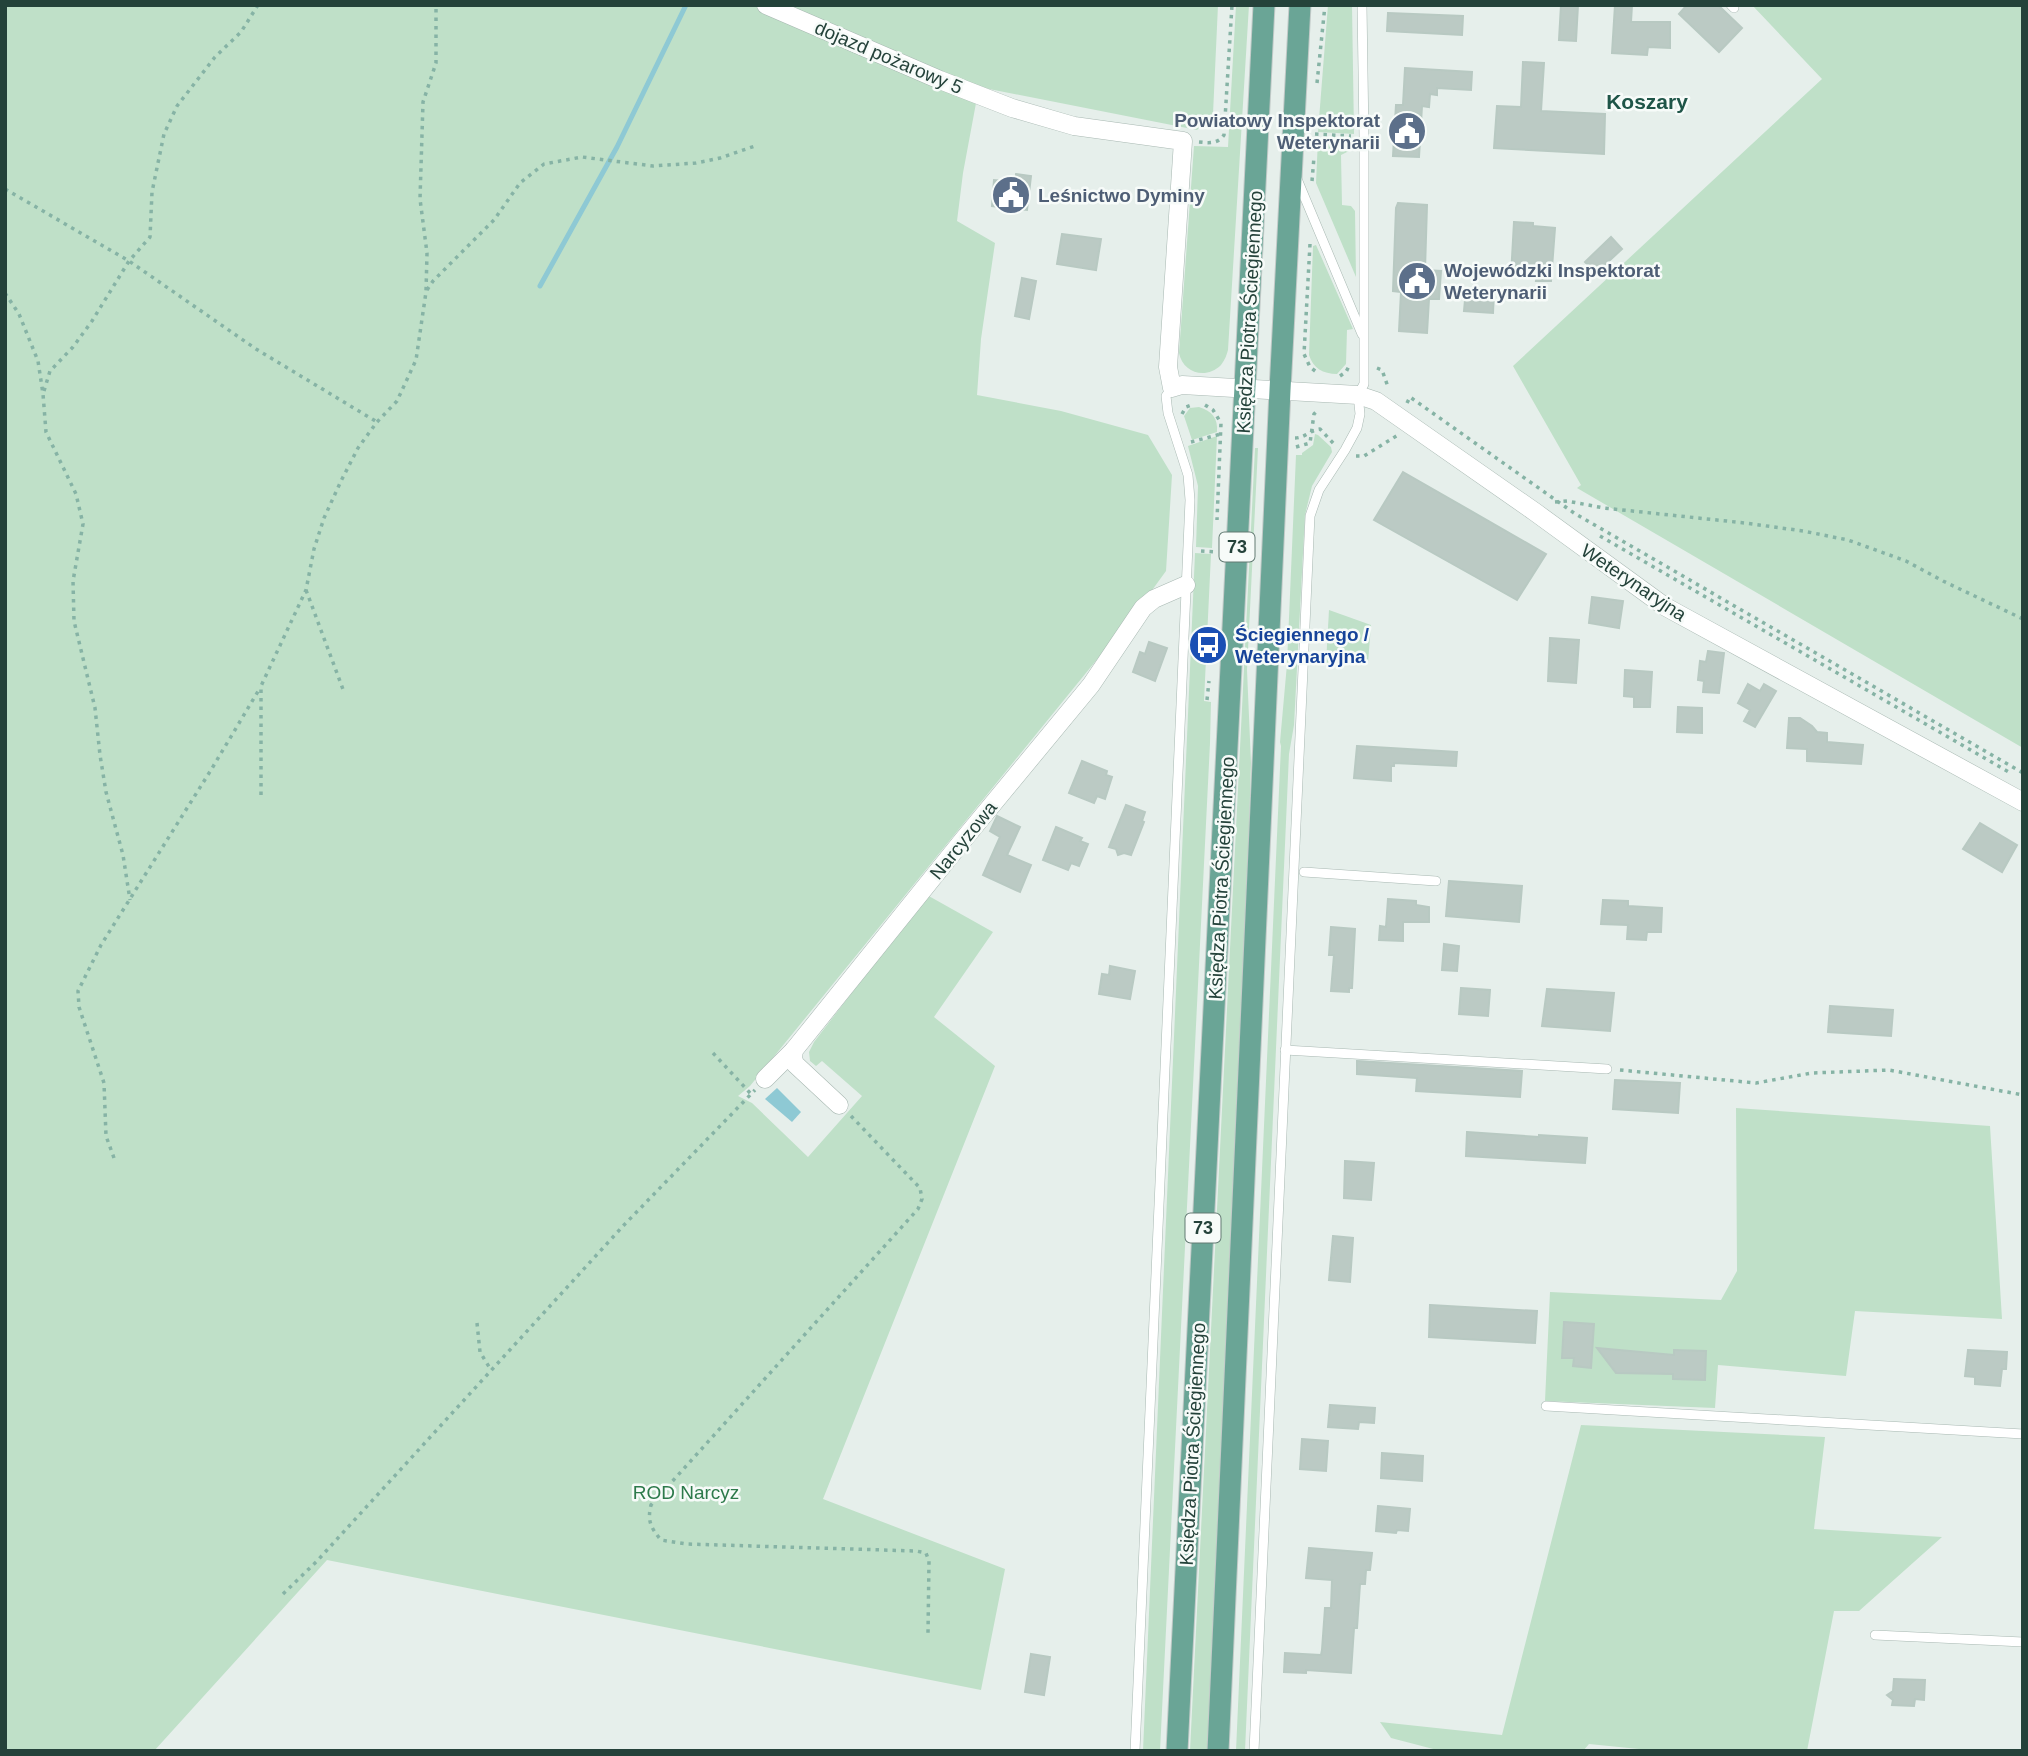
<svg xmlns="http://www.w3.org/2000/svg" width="2028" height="1756" font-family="Helvetica,sans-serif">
<rect width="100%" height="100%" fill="#e6efeb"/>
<!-- green -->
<g fill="#bfe0c8">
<polygon points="5,5 1218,5 1213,114 1197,130 979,87 963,173 957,221 995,243 981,339 977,395 1061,411 1148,435 1172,475 1166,571 1142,604 750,1086 738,1096 752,1103 808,1157 862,1096 822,1061 816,1066 810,1061 809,1052 814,1042 927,895 993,932 934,1017 995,1066 823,1499 1005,1569 981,1690 327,1560 154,1751 5,1751"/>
<path d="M1236,5H1249L1228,350C1227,354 1225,360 1221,365C1206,380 1183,373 1179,353L1194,146L1228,147Z"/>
<polygon points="1328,5 1352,5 1354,134 1318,132"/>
<polygon points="1752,5 2023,5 2023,748 1577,488 1581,485 1513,366 1822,79"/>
<polygon points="1318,139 1354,140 1353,149 1341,155 1342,205 1351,206 1355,211 1356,277 1316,183"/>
<path d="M1316,245L1353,329L1347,330L1346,364L1337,374C1323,374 1313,368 1309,355L1313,246Z"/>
<path d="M1199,407C1212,411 1218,418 1217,432L1192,440L1184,416L1190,408Z"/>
<polygon points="1315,434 1318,435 1331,447 1332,452 1312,486 1305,515 1294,725 1289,754 1245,1751 1236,1751 1281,746 1280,742 1287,664 1296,455 1302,455 1302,453 1313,445"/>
<polygon points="1217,436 1212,548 1196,547 1198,486 1188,446"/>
<polygon points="1255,448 1258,448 1247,670 1251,763 1249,827 1207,1751 1190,1751"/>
<polygon points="1195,553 1211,554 1204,701 1211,702 1210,743 1160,1751 1143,1751"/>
<polygon points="1329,610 1371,625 1368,663 1326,663"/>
<polygon points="1736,1108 1990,1126 2002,1319 1855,1311 1846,1376 1718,1365 1715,1408 1545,1401 1550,1292 1721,1300 1737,1271"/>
<polygon points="1581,1425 1825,1437 1814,1529 1942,1537 1859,1611 1834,1611 1807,1751 1659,1751 1589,1744 1583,1751 1441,1751 1391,1738 1380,1722 1502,1735"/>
</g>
<!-- water -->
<polygon fill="#8ec9d4" points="777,1088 801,1112 792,1122 765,1099"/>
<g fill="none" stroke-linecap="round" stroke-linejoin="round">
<!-- stream -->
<polyline stroke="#8ec9d4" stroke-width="5" points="540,286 617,147 686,5"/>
</g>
<!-- building -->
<g fill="#bbcac4" stroke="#b8c9c2" stroke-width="2">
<polygon points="1561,5 1578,5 1576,41 1559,40"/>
<polygon points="1615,5 1632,5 1631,22 1670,22 1670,48 1648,47 1647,55 1612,53"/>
<polygon points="1687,5 1718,5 1742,28 1719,52 1679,14"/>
<polygon points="1388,13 1463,16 1462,35 1387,31"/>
<polygon points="1523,62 1544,63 1541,111 1605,114 1604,154 1494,148 1497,106 1521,107"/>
<polygon points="1405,68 1472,72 1471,90 1437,88 1437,95 1430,94 1429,107 1422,106 1419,157 1393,156 1396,105 1403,105"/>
<polygon points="1016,174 1031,176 1027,210 992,206 994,180 1015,182"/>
<polygon points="1398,203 1427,205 1425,270 1441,271 1439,299 1429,299 1427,333 1399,331 1401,292 1393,291 1396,208"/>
<polygon points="1514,222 1533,223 1533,226 1555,228 1551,281 1536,281 1537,276 1511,276"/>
<polygon points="1062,234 1101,239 1096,270 1057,264"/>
<polygon points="1611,237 1622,249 1596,273 1585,262"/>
<polygon points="1022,278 1036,281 1029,319 1015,316"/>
<polygon points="1466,289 1494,291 1493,313 1464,311"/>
<polygon points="1403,472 1546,554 1517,600 1374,520"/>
<polygon points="1592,597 1623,601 1619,628 1589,623"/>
<polygon points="1550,638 1579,640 1576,683 1548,681"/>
<polygon points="1149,642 1167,648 1155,681 1133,672 1140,652 1145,654"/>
<polygon points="1708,651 1724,653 1719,693 1703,692 1704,681 1698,680 1700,661 1706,662"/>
<polygon points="1625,670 1652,672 1650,707 1634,707 1634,697 1624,696"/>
<polygon points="1748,684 1760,691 1764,684 1776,691 1755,727 1744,721 1750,710 1738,703"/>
<polygon points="1678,707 1702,708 1702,733 1677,732"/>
<polygon points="1789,718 1800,718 1812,726 1817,732 1827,733 1827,742 1863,745 1861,764 1807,761 1807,749 1787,748"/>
<polygon points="1357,746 1457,752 1456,766 1394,763 1394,766 1391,766 1391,781 1354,778"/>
<polygon points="1082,761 1107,771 1106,775 1112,777 1105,799 1097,796 1094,803 1069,793"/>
<polygon points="1126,805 1145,812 1142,821 1144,822 1131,855 1124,853 1118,855 1116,849 1109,847"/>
<polygon points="997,816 1020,827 1007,855 1031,865 1020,892 983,875 1000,837 990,831"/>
<polygon points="1980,823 2017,845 2002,872 1963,849"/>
<polygon points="1056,827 1082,838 1080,841 1088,844 1079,866 1071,863 1068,870 1043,860"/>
<polygon points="1449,881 1522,886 1519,922 1446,916"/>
<polygon points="1388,899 1416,901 1416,905 1429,907 1429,922 1403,922 1403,941 1379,940 1380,926 1386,927"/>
<polygon points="1603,900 1628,901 1628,906 1662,908 1661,932 1647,932 1646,940 1627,939 1628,925 1601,924"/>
<polygon points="1331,927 1355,929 1352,988 1349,988 1349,992 1331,991 1334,955 1329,955"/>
<polygon points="1444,944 1459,946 1457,971 1442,970"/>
<polygon points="1110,966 1135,971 1130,999 1099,994 1102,974 1109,975"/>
<polygon points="1461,988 1490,990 1488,1016 1459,1014"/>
<polygon points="1547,989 1614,993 1610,1031 1542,1026"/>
<polygon points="1830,1006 1893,1010 1891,1036 1828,1032"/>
<polygon points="1357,1061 1522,1071 1520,1097 1416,1091 1417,1078 1357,1074"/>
<polygon points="1615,1080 1680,1083 1678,1113 1613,1109"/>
<polygon points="1467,1132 1539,1137 1539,1135 1587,1138 1585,1163 1466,1156"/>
<polygon points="1345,1161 1374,1163 1371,1200 1344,1198"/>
<polygon points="1333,1236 1353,1238 1350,1282 1329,1280"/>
<polygon points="1430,1305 1537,1311 1535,1343 1429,1337"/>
<polygon points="1564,1322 1594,1324 1591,1368 1573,1366 1574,1358 1562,1358"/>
<polygon points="1597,1348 1674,1355 1674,1350 1706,1351 1705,1380 1673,1379 1673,1374 1616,1373"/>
<polygon points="1968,1350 2007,1352 2006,1369 2002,1369 2000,1386 1975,1384 1975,1377 1965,1376"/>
<polygon points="1330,1405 1375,1408 1374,1423 1359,1422 1358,1429 1328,1427"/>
<polygon points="1302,1439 1328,1441 1326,1471 1300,1469"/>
<polygon points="1382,1453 1423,1456 1422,1481 1381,1478"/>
<polygon points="1378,1506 1410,1509 1408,1531 1397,1530 1396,1533 1376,1531"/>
<polygon points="1309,1548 1372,1553 1370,1570 1366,1570 1365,1584 1360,1584 1357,1628 1354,1628 1351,1673 1306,1670 1306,1673 1284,1672 1285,1653 1321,1655 1322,1650 1325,1608 1331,1608 1332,1580 1306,1578"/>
<polygon points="1031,1654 1050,1657 1044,1695 1025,1692"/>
<polygon points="1894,1679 1925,1680 1924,1700 1915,1699 1914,1706 1892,1705 1893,1700 1887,1695 1893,1691"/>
</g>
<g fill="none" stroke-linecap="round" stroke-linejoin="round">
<defs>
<g id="service">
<polyline points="1731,5 1734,8"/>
<polyline points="1297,179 1362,334"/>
<polyline points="1304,872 1436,881"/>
<polyline points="1285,1050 1607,1069"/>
<polyline points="1546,1406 2023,1434"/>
<polyline points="1875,1635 2023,1642"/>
<polyline points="1135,1751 1190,500 1188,475 1168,413 1166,396 1172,388"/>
<polyline points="1254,1751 1309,537 1310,516 1319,490 1345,450 1357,428 1360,414 1358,395 1364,384 1364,137 1362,5"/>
</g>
<g id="minor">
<polyline points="766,5 940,80 1012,108 1074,126 1183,141 1168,367 1172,388 1182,385 1358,395 1376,401 1535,512 1664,606 2023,802"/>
<polyline points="765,1079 794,1050"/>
<polyline points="839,1105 795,1064 793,1058 794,1050 963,840 1091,685 1143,608 1154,599 1186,585"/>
</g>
<g id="primary">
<polyline points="1177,1751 1264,5"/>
<polyline points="1218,1751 1280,390 1300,5"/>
</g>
</defs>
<!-- service casing -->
<use href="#service" stroke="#a8b8b2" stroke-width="10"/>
<!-- minor casing -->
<use href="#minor" stroke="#a8b8b2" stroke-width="19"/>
<!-- primary casing -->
<use href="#primary" stroke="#c2cac8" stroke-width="23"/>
<!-- path -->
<g stroke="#86b3a5" stroke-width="3.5" stroke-dasharray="3.5 5" stroke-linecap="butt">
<polyline points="1317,83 1325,5"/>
<polyline points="1315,134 1351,136"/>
<path d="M1199,142C1209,143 1218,144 1224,135L1232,5"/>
<polyline points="1312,181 1314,157"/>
<polyline points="5,189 129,261 256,349 377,422"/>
<polyline points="1310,244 1304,354 1310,367 1319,374"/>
<polyline points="427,290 433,281 494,220 520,183 544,164 582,157 653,166 696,163 720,158 755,146"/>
<polyline points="5,293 19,314 38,361 43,394 46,432 76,494 83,524 73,581 74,621 95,708 100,755 106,792 123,855 130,900"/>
<polyline points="1377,368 1382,370 1388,387"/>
<polyline points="1340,376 1346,372 1350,364"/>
<polyline points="44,391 50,371 73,347 92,321 129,261 150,237 152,192 164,134 177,106 215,57 241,32 258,5"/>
<polyline points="1407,403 1410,397 1574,513 2023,773"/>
<polyline points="1205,405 1213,410 1221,423 1217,520"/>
<polyline points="1182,414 1186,407 1194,404"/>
<path d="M1295,438C1305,438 1310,430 1320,429L1334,444"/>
<polyline points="1191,442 1221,434"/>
<polyline points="1296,447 1310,443 1314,414 1318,410"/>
<polyline points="1356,456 1364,456 1398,435"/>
<polyline points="1555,502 1567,501 1604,508 1745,523 1803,531 1848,540 1906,561 1943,581 2023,619"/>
<polyline points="1600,536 2012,774"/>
<polyline points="1201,551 1216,552"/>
<polyline points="306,590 344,692"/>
<polyline points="1207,700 1209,681"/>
<polyline points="261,795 261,686 306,590 314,549 324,518 341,481 358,448 377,422 397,401 416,360 426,292 427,253 420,199 423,102 436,63 436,5"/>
<polyline points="713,1053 751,1094"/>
<polyline points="1620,1070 1756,1083 1812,1073 1889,1070 2023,1095"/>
<path d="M851,1116L920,1188L922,1199L918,1209L651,1505C647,1521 651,1528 661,1540L687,1544L916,1551L926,1553L929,1561L928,1633"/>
<polyline points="114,1158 106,1136 104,1083 79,1007 78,991 101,945 211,770 260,688"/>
<polyline points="477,1323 480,1352 491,1370"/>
<polyline points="283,1594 317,1561 624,1225 755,1090"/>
</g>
<!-- service -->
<use href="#service" stroke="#fff" stroke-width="9"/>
<!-- minor -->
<use href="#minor" stroke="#fff" stroke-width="18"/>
<!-- primary -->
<use href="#primary" stroke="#6aa596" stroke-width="21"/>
</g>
<!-- icons -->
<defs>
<symbol id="civic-disc" viewBox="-11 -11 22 22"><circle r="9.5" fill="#5c6f8a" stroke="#f7fbf9"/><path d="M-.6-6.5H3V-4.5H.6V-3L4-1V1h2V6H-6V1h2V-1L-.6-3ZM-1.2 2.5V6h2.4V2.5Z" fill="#fff"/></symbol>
<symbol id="bus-disc" viewBox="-11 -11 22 22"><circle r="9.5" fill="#1a4fb4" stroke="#f7fbf9"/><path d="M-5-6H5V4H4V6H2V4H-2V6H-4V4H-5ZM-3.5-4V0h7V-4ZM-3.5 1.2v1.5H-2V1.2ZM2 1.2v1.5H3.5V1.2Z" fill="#fff"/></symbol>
</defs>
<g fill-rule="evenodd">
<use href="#civic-disc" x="1385" y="109" width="44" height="44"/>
<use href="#civic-disc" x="989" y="173" width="44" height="44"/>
<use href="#civic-disc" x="1395" y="259" width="44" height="44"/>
<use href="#bus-disc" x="1186" y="623" width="44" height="44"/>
</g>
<g text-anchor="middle" stroke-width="5" stroke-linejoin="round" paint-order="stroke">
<!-- shield labels -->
<g fill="#f7fbf9" stroke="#637a73" stroke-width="2">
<rect x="1219.5" y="532.5" width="35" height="29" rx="5"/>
<rect x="1185.5" y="1213.5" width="35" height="29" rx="5"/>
</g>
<g font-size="18" font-weight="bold" fill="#24423a">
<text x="1237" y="553">73</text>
<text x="1203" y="1234">73</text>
</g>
<!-- street labels -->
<g font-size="19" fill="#24423a" stroke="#f7fbf9">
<text transform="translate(889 57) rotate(23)" y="7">dojazd pożarowy 5</text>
<text transform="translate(1249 312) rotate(-87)" y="7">Księdza Piotra Ściegiennego</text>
<text transform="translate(1634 582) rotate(34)" y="7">Weterynaryjna</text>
<text transform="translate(963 840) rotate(-51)" y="7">Narcyzowa</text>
<text transform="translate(1221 878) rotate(-87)" y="7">Księdza Piotra Ściegiennego</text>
<text transform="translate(1192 1444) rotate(-87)" y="7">Księdza Piotra Ściegiennego</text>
</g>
<!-- service labels -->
<g font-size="19" font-weight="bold" fill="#4e5e75" stroke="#f7fbf9" text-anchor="start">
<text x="1380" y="127" text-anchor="end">Powiatowy Inspektorat<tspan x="1380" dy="22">Weterynarii</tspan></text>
<text x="1038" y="202">Leśnictwo Dyminy</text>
<text x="1444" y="277">Wojewódzki Inspektorat<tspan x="1444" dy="22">Weterynarii</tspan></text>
</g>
<!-- transit labels -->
<g font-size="19" font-weight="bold" fill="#164399" stroke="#f7fbf9" text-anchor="start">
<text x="1235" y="641">Ściegiennego /<tspan x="1235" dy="22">Weterynaryjna</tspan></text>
</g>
<!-- park labels -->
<g font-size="19" fill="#2d7a4b" stroke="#f7fbf9">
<text x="686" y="1499">ROD Narcyz</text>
</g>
<!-- neighbourhood labels -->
<g font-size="21" font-weight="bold" fill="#1f5548" stroke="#f7fbf9">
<text x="1647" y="109">Koszary</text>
</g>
</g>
<!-- border -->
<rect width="2028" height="1756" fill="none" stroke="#24423a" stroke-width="14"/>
</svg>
